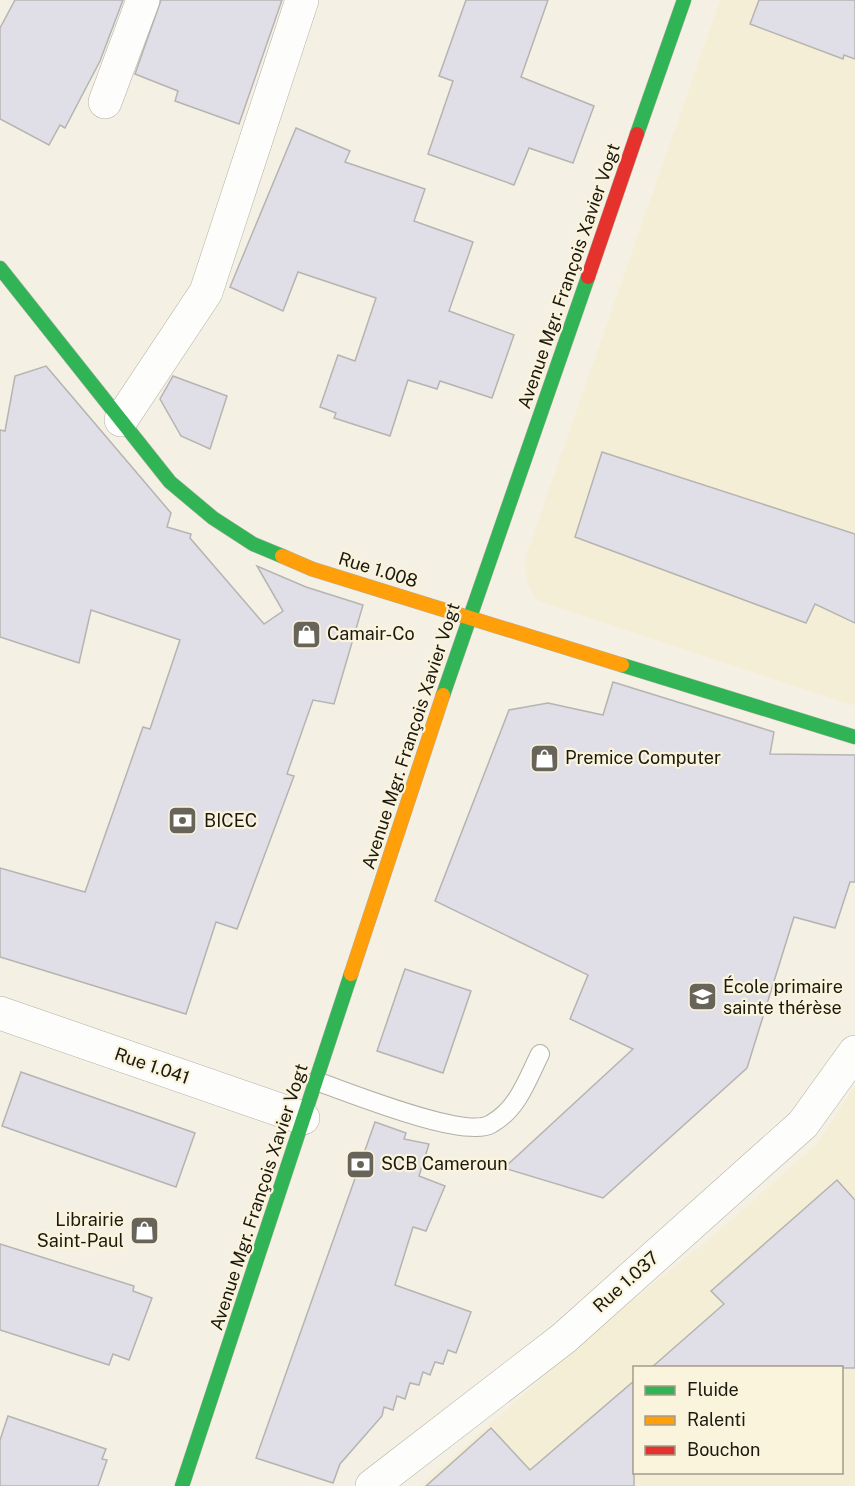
<svg xmlns="http://www.w3.org/2000/svg" width="855" height="1486" font-family="'Public Sans',sans-serif">
<rect width="100%" height="100%" fill="#f4f0e3"/>
<!-- built -->
<g fill="#f5eed7" fill-rule="evenodd">
<polygon points="720,0 855,0 855,706 544,603 535,599 527,581 525,559 539,518"/>
<path d="M855,1085V1486H420L610,1318L713,1236L817,1144ZM634,1368H842V1472H634Z"/>
</g>
<!-- building -->
<g fill="#e0dee6" stroke="#b5b4b2" stroke-width="1.5">
<polygon points="15,0 123,0 100,61 65,128 60,125 49,145 0,119 0,28"/>
<polygon points="161,0 282,0 239,124 175,101 178,91 135,74"/>
<polygon points="466,0 548,0 521,77 594,106 573,163 529,148 514,185 428,154 453,81 439,76"/>
<polygon points="759,0 855,0 855,59 844,55 843,59 750,24"/>
<polygon points="296,128 350,151 345,162 425,189 414,221 473,242 449,311 514,335 492,398 440,381 437,389 408,380 390,436 334,418 336,413 320,407 338,355 355,361 376,298 298,272 283,311 230,287"/>
<polygon points="46,366 171,513 167,527 191,534 190,538 264,624 283,611 257,566 306,587 363,605 334,704 313,700 287,774 294,776 237,929 216,922 186,1014 0,957 0,868 85,892 143,727 150,729 180,640 91,610 79,663 0,637 0,430 5,431 15,376"/>
<polygon points="173,376 227,396 210,449 181,436 160,399"/>
<polygon points="602,452 855,534 855,623 815,604 806,623 575,537"/>
<polygon points="613,682 774,732 770,754 855,755 855,882 850,882 835,928 794,917 747,1068 603,1198 504,1168 633,1049 570,1019 588,975 435,901 509,710 548,703 603,715"/>
<polygon points="405,969 471,991 443,1073 377,1051"/>
<polygon points="21,1072 195,1133 176,1187 2,1126"/>
<polygon points="375,1122 406,1133 404,1139 429,1144 419,1176 445,1186 426,1231 413,1227 395,1285 471,1312 456,1353 448,1350 443,1364 435,1362 430,1375 423,1372 419,1385 410,1383 405,1399 397,1396 393,1410 384,1407 382,1416 340,1464 333,1483 256,1458"/>
<polygon points="837,1180 855,1200 855,1368 651,1368 724,1304 711,1291"/>
<polygon points="0,1244 134,1286 133,1291 152,1298 129,1360 113,1354 109,1365 0,1330"/>
<polygon points="634,1381 634,1486 426,1486 491,1428 530,1470"/>
<polygon points="8,1416 106,1449 102,1459 107,1460 98,1486 0,1486 0,1440"/>
</g>
<g fill="none" stroke-linecap="round" stroke-linejoin="round">
<defs>
<path id="lane" d="M316,1081C348,1092 465,1140 491,1124C518,1109 527,1080 540,1054"/>
<g id="street">
<polyline points="105,102 143,0"/>
<polyline points="121,420 206,292 302,0"/>
<polyline points="0,1013 303,1118"/>
<polyline points="372,1486 564,1338 803,1124 855,1052"/>
</g>
<g id="fast">
<polyline points="637,134 684,0"/>
<polyline points="0,268 170,482 213,518 253,544 282,556"/>
<polyline points="622,665 855,737"/>
<polyline points="443,695 588,277"/>
<polyline points="182,1486 351,974"/>
</g>
<g id="slow">
<polyline points="282,556 312,569 622,665"/>
<polyline points="351,974 443,695"/>
</g>
<polyline id="jam" points="588,277 637,134"/>
</defs>
<!-- lane casing -->
<use href="#lane" stroke="#b2afa5" stroke-width="20"/>
<!-- street casing -->
<use href="#street" stroke="#b2afa5" stroke-width="34"/>
<!-- fast casing -->
<use href="#fast" stroke="#b2afa5" stroke-width="15"/>
<!-- slow casing -->
<use href="#slow" stroke="#b2afa5" stroke-width="15"/>
<!-- jam casing -->
<use href="#jam" stroke="#b2afa5" stroke-width="15"/>
<!-- lane -->
<use href="#lane" stroke="#fdfdfb" stroke-width="18"/>
<!-- street -->
<use href="#street" stroke="#fdfdfb" stroke-width="33"/>
<!-- fast -->
<use href="#fast" stroke="#30b455" stroke-width="14"/>
<!-- slow -->
<use href="#slow" stroke="#ff9f0a" stroke-width="14"/>
<!-- jam -->
<use href="#jam" stroke="#e5322d" stroke-width="14"/>
</g>
<!-- icons -->
<defs>
<symbol id="shop-square" viewBox="-11 -11 22 22"><rect x="-9" y="-9" width="18" height="18" rx="4" fill="#68645a" stroke="#fbf4dc"/><path d="M-5-2.5h2.3a2.7 3.5 0 0 1 5.4 0H5L5.5 6h-11ZM-1.5-2.5h3a1.5 2.3 0 0 0-3 0Z" fill="#fff"/></symbol>
<symbol id="bank-square" viewBox="-11 -11 22 22"><rect x="-9" y="-9" width="18" height="18" rx="4" fill="#68645a" stroke="#fbf4dc"/><path d="M-6-4H6V4H-6ZM0-2.3a2.3 2.3 0 1 0 0 4.6a2.3 2.3 0 1 0 0-4.6Z" fill="#fff"/></symbol>
<symbol id="school-square" viewBox="-11 -11 22 22"><rect x="-9" y="-9" width="18" height="18" rx="4" fill="#68645a" stroke="#fbf4dc"/><path d="M0-5L7-2L0 1L-7-2ZM-4 1L0 2.5L4 1V4Q0 6-4 4Z" fill="#fff"/></symbol>
</defs>
<g fill-rule="evenodd">
<use href="#shop-square" x="290" y="618" width="33" height="33"/>
<use href="#shop-square" x="528" y="742" width="33" height="33"/>
<use href="#bank-square" x="166" y="804" width="33" height="33"/>
<use href="#school-square" x="686" y="980" width="33" height="33"/>
<use href="#bank-square" x="344" y="1148" width="33" height="33"/>
<use href="#shop-square" x="128" y="1214" width="33" height="33"/>
</g>
<g text-anchor="middle" stroke-width="4.5" stroke-linejoin="round" paint-order="stroke">
<!-- street labels -->
<g font-size="18" fill="#1c1911" stroke="#fbf4dc">
<text transform="translate(569 276) rotate(-71)" y="6">Avenue Mgr. François Xavier Vogt</text>
<text transform="translate(378 570) rotate(17)" y="6">Rue 1.008</text>
<text transform="translate(411 736) rotate(-72)" y="6">Avenue Mgr. François Xavier Vogt</text>
<text transform="translate(152 1066) rotate(19)" y="6">Rue 1.041</text>
<text transform="translate(259 1197) rotate(-72)" y="6">Avenue Mgr. François Xavier Vogt</text>
<text transform="translate(626 1282) rotate(-42)" y="6">Rue 1.037</text>
</g>
<!-- poi labels -->
<g font-size="18" fill="#1c1911" stroke="#fbf4dc" text-anchor="start">
<text x="327" y="640">Camair-Co</text>
<text x="565" y="764">Premice Computer</text>
<text x="204" y="827">BICEC</text>
<text x="723" y="993">École primaire<tspan x="723" dy="21">sainte thérèse</tspan></text>
<text x="381" y="1170">SCB Cameroun</text>
<text x="124" y="1226" text-anchor="end">Librairie<tspan x="124" dy="21">Saint-Paul</tspan></text>
</g>
</g>
<!-- legend -->
<rect x="633" y="1366" width="210" height="108" fill="#fbf4dc" stroke="#a29c8b" stroke-width="1.5"/>
<rect x="645" y="1386" width="30" height="9" fill="#30b455" stroke="#a29c8b" stroke-width="1.5"/>
<text x="687" y="1396" font-size="18" fill="#1c1911">Fluide</text>
<rect x="645" y="1416" width="30" height="9" fill="#ff9f0a" stroke="#a29c8b" stroke-width="1.5"/>
<text x="687" y="1426" font-size="18" fill="#1c1911">Ralenti</text>
<rect x="645" y="1446" width="30" height="9" fill="#e5322d" stroke="#a29c8b" stroke-width="1.5"/>
<text x="687" y="1456" font-size="18" fill="#1c1911">Bouchon</text>
</svg>
